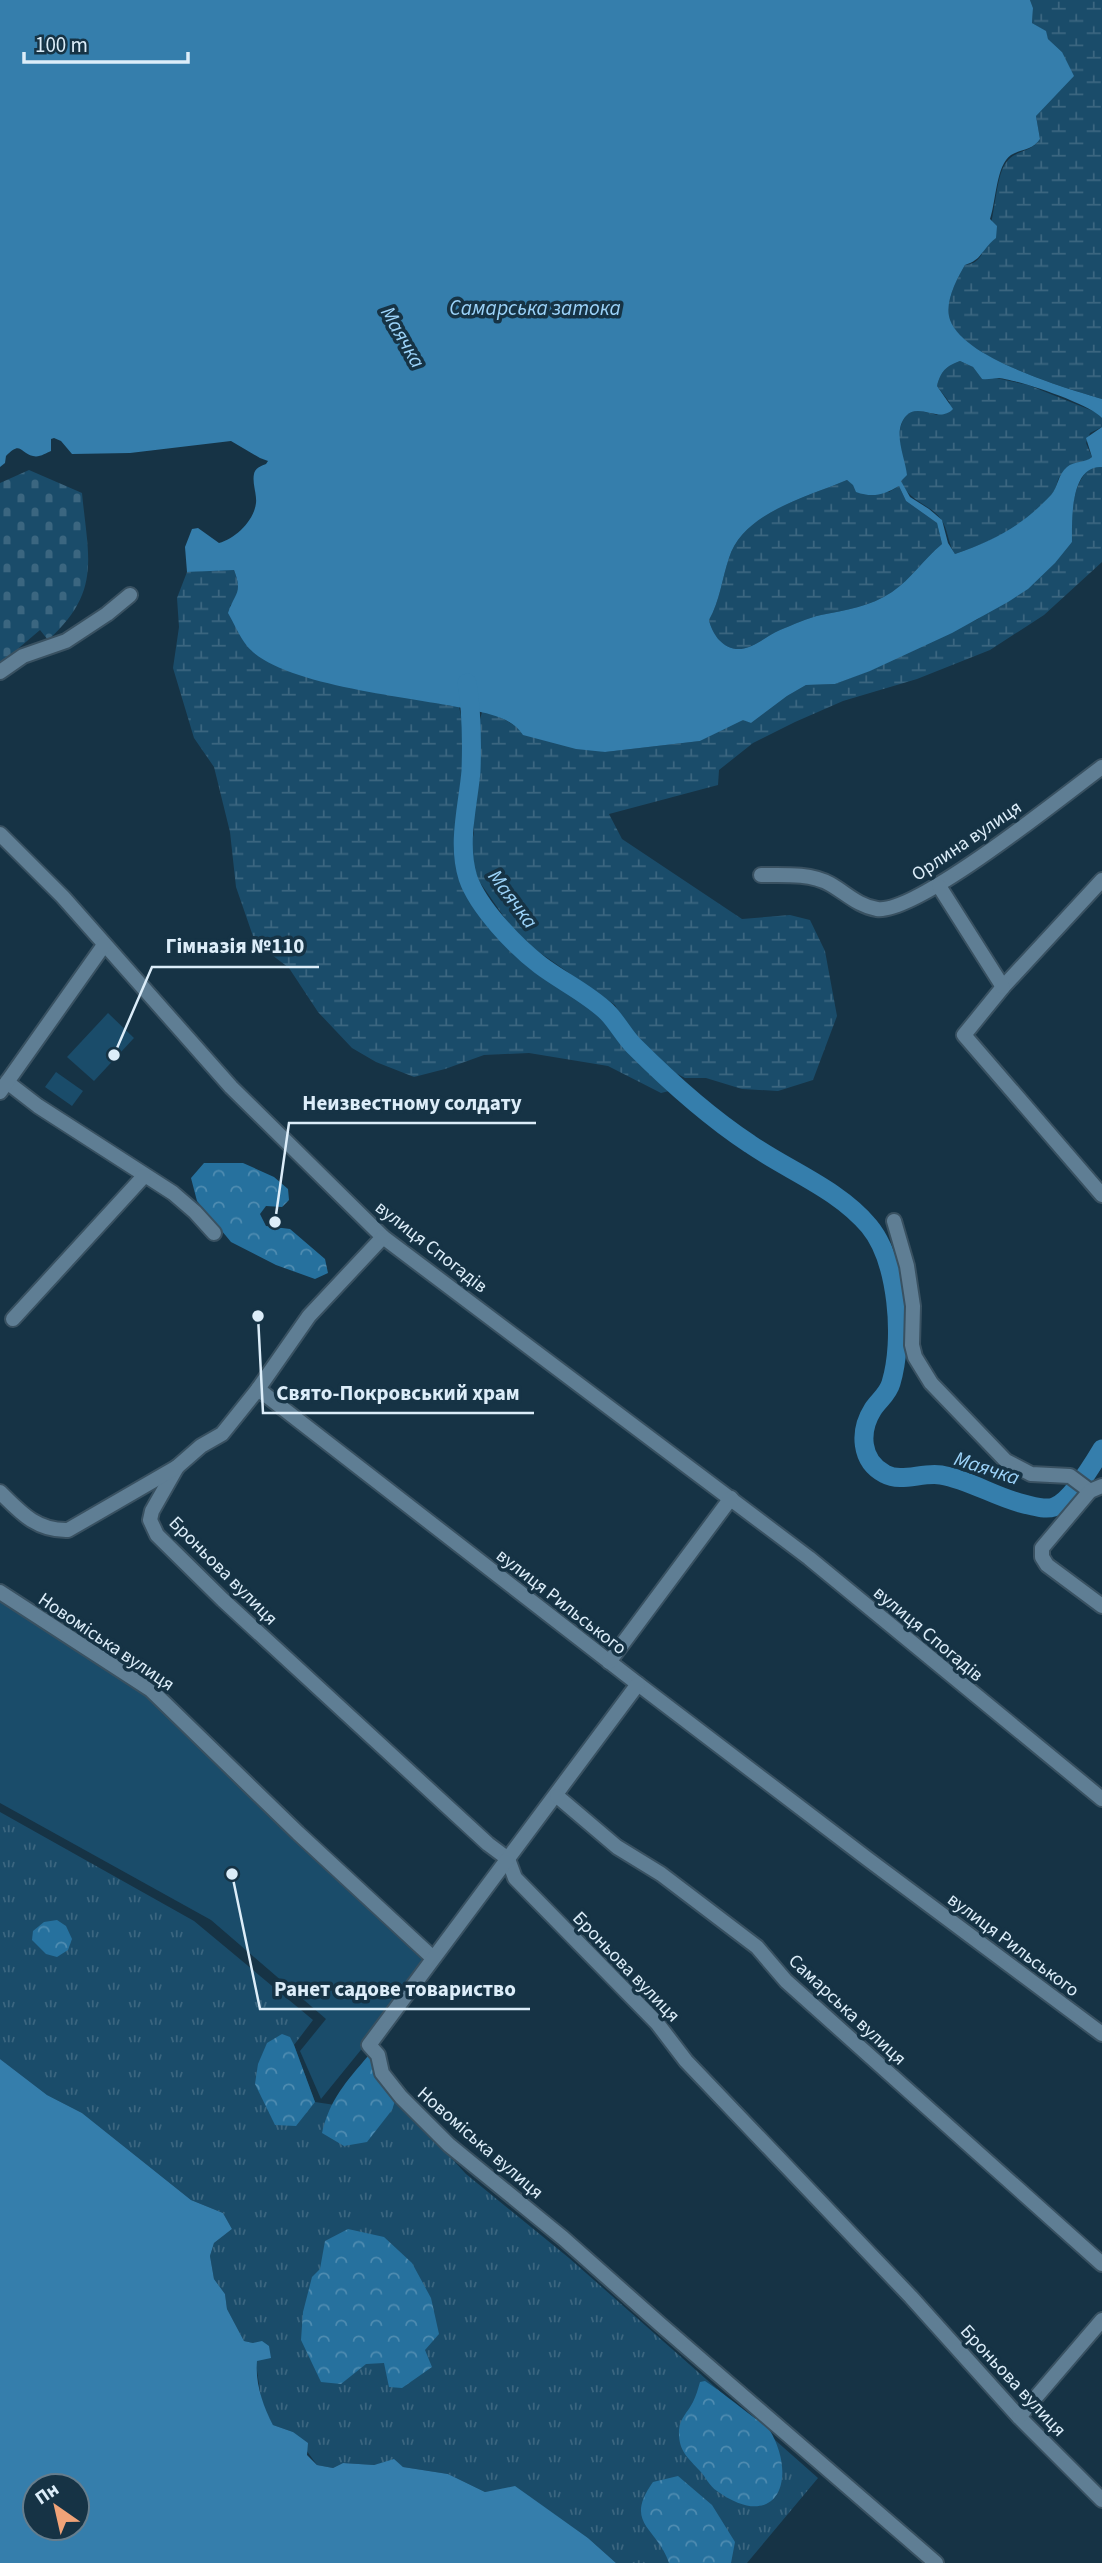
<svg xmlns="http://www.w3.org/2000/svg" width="1102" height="2563" font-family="'Source Sans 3',sans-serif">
<defs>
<pattern id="grass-tufts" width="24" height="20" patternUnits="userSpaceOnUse" patternTransform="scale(1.75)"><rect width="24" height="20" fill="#1a4c6a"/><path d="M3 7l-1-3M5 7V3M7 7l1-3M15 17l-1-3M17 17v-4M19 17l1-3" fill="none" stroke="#3b6680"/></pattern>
<pattern id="forest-crowns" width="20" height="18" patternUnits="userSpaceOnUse" patternTransform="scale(1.75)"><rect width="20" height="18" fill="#26719e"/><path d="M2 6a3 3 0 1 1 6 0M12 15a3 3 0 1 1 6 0" fill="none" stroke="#4f8cb1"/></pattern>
<pattern id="wetland-marsh" width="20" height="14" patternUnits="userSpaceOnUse" patternTransform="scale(1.75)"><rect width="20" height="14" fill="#1a4c6a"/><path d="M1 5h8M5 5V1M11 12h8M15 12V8" fill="none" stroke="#3b6680"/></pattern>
<pattern id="cemetery-stones" width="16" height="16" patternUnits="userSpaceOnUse" patternTransform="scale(1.75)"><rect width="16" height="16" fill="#1a4c6a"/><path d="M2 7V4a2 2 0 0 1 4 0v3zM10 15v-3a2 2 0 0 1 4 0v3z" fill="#3b6680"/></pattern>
</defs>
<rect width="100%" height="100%" fill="#163345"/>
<!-- grass -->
<polygon fill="url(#grass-tufts)" points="0,1812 194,1921 313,2020 294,2045 315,2102 335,2105 366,2065 466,2174 569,2258 818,2478 747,2563 616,2563 588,2538 515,2487 485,2492 448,2474 403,2467 394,2460 374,2465 343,2463 333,2468 317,2465 293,2432 273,2425 262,2405 253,2343 244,2341 227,2309 225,2294 214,2279 210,2256 214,2243 232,2229 223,2213 191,2200 82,2113 47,2095 0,2059"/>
<!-- forest -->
<g fill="url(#forest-crowns)">
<polygon points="204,1163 243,1163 274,1177 288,1189 289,1200 282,1207 266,1206 260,1214 266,1226 290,1229 325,1259 328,1273 315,1279 276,1265 231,1242 197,1201 191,1178"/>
<polygon points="57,1920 66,1926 72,1939 68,1950 57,1957 46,1954 32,1940 33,1931 44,1922"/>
<polygon points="282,2034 290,2037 294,2045 315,2102 296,2126 275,2125 255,2084 258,2064 267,2043"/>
<path d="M368,2056L374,2060L395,2101L392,2110L367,2142L344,2146L322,2133C330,2099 346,2082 368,2056Z"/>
<polygon points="348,2229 384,2237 412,2263 431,2298 439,2334 425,2350 432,2367 402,2388 389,2387 384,2363 366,2364 341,2384 321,2382 301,2340 303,2312 312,2277 320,2269 325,2241"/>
<path d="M705,2381C722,2392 736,2404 752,2416C757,2420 765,2424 769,2429C799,2478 777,2534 717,2491C709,2486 706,2477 700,2471C688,2458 678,2451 679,2430C680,2418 688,2412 693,2402C696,2396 698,2389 700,2382Z"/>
<path d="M678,2476L712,2505L735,2542L731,2563H669C657,2527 623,2524 653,2482Z"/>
</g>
<!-- wetland -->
<g fill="url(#wetland-marsh)">
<path d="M1030,0H1102V399C1067,388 956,357 949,316C946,299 957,279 965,265C969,264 973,264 976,261C992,250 994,192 1001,173C1010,146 1028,157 1040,139L1036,116L1062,52L1048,39L1045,31L1032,23L1033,8Z"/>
<path d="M960,361L973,367L982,379L996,378L1028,385L1098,413L1102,418V427L1090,433L1086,443L1092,457C1082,465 1069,464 1060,476C1057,480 1057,486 1054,491C1034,524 989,542 955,554C948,544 948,529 941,519C930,504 910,502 902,483C896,469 894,419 911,412C919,409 929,413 937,415L950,403L937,386C941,371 946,366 960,361Z"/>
<path d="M1093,466L1102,467V562L1044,615L990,650L917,679L843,701L795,722L753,743L719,770L718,785L609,814L622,839L742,919L790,915L810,920L825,951L837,1016L813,1080L778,1091L742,1089L706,1078H685L666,1068L630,1034L615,1005L526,943L509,924L479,881L469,853L474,833V742L482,712H491L519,728L605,752L700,741L743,719L751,723L787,696L806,685L835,684L871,670L978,619L1072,542C1072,516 1070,483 1093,466Z"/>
<path d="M847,480L854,485L889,492L899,486L906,501L937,523L942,544C924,559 911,579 892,592C870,607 845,610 821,615C807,618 793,625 780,630C765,636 753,650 736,649C721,647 712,633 709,620C720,601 722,578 729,558C743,512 808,497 847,480Z"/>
<path d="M217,570H234C239,584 242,594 230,606L367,690L459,707C466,734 466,763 463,792C460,818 454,845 458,872C462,898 505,950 527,965C545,977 566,985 582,998C616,1025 639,1062 673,1090L661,1093L608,1066L529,1053L484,1055L445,1069L414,1077L376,1062L352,1048L318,1012L289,968L255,942L236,887L230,832L214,767L194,738L173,668L179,627L177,598L187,572Z"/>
</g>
<!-- cemetery -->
<path fill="url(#cemetery-stones)" d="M29,470L82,493C88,557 102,592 48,640L40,630L0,664V483Z"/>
<!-- garden -->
<g fill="#1a4c6a">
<polygon points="108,1013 134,1038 94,1081 67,1057"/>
<polygon points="56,1072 83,1091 72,1106 45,1087"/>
<polygon points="0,1595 107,1667 157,1705 430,1965 321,2099 300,2051 326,2019 211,1920 0,1803"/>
</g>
<!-- water -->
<g fill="#357eac" fill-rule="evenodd">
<path d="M0,0H1030L1033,8L1032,23L1046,31L1048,39L1062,52L1074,76L1036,116L1040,139C1033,150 1021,149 1011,155C996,165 996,202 990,219L997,226L996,238C981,250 983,259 965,265C957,279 946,299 949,316C957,357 1066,388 1102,399V418C1090,404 1018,380 999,378C993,378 988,380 982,379L973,367L960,361C946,366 941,371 937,386L953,409C939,424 919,402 906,416C892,432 905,456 907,475L901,481L910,497L929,509L942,520L948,543L955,554C995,540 1022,526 1051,495C1058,487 1058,474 1067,467C1074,461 1085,463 1092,457L1086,438L1102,427V467C1070,465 1072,520 1072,542L1055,563L1028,589L1008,602L952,633L870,671L835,684L806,685L787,696L751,723L743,720L700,741L605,752L576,749L523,735C512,718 490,714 472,710C418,697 281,687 247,646C239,636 234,623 228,613C235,592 243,594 234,570L187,572L185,547L192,529L198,528L219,543C235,539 254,521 256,503C257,494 252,483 254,474C255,468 261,466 266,464L268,461L260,458L231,441L130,453L72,454L61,441L54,438L51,439V451C46,453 39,458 33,456C20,453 21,440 6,456L5,463L0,467ZM847,480L853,485L856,492C873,498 883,495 899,486L906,501L937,523L942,544C924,559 911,579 892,592C870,607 845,610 821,615C807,618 793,625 780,630C765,636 753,650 736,649C721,647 712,633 709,620C720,601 722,578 729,558C743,512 808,497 847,480Z"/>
<path d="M0,2059L47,2095L82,2113L191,2200L223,2213L232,2229L214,2243L210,2256L214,2279L225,2294L227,2309L244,2341L253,2343L262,2341L269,2346L271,2358L257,2361C255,2383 263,2406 273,2425L293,2432L308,2443L307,2455L317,2465L333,2468L343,2463L374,2465L394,2459L403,2467L448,2474L485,2492L515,2486L588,2538L616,2563H0ZM35,2486H77V2528H35Z"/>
</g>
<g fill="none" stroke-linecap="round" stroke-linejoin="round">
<!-- river -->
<path stroke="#357eac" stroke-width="19" d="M467,683C472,712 472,742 471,771C468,806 457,843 468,878C478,907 515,946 540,965C561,981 587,993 607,1012C617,1022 624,1036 634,1046C669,1081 709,1117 750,1144C789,1171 838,1189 869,1226C898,1261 904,1340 891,1383C888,1394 879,1400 873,1409C859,1431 860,1461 885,1474C901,1483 922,1472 941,1475C970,1480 995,1497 1024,1504C1033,1506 1045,1510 1054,1507C1071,1501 1093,1464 1102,1449"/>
<defs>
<g id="minor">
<polyline points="0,672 23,656 66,641 107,614 130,595"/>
<polyline points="0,834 63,897 231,1087 383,1237 809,1558 1102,1799"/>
<path d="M761,875C783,875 810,873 830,884C846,893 858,906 877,909C916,915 1064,795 1102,767"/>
<polyline points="1102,880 1003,987 964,1035 1102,1195"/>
<polyline points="939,886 1003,987"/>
<polyline points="7,1082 38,1106 173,1193 195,1212 214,1233"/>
<polyline points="0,1092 104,945"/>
<polyline points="894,1221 907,1266 913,1306 912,1345 915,1357 931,1383 1006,1461 1031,1474 1070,1476 1090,1491"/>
<polyline points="13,1319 144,1176"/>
<polyline points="258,1389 638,1684 869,1860 1102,2034"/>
<polyline points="177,1467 152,1511 150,1520 157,1535 223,1600 488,1844 508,1859 515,1878 657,2023 686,2061 911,2297 1019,2417 1102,2500"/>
<polyline points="1102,1486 1090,1491 1042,1548 1042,1557 1047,1565 1102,1606"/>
<path d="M0,1492C21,1513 37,1531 68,1530L177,1467L201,1446L222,1434L258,1389L309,1316L383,1237"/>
<polyline points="0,1592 151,1690 298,1833 433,1958"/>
<polyline points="609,1662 731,1498"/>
<polyline points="638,1684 369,2045 378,2055 382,2073 401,2097 449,2145 563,2238 661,2325 936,2563"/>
<polyline points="557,1796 617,1847 661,1874 757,1947 786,1981 1102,2264"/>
<polyline points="1019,2417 1102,2320"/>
</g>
</defs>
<!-- minor casing -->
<use href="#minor" stroke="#395161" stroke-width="18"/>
<!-- minor -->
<use href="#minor" stroke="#5f7e94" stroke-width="14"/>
</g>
<g text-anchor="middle" stroke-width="7" stroke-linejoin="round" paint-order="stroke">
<!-- street labels -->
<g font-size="19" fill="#dcedf9" stroke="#163345">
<text transform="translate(966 840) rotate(-34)" y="7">Орлина вулиця</text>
<text transform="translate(432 1246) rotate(38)" y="7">вулиця Спогадів</text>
<text transform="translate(224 1570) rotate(45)" y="7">Броньова вулиця</text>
<text transform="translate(562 1601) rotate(38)" y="7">вулиця Рильського</text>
<text transform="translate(929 1633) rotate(40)" y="7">вулиця Спогадів</text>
<text transform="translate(107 1641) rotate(34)" y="7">Новоміська вулиця</text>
<text transform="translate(1014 1944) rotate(37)" y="7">вулиця Рильського</text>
<text transform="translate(627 1966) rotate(46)" y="7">Броньова вулиця</text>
<text transform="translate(848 2009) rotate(43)" y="7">Самарська вулиця</text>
<text transform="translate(481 2142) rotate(41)" y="7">Новоміська вулиця</text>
<text transform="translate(1014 2380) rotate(47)" y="7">Броньова вулиця</text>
</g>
<!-- water labels -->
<g font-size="21" font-style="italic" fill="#9cd3f9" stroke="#163345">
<text x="535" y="315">Самарська затока</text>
<text transform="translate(403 337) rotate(60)" y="7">Маячка</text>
<text transform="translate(513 899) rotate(53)" y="7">Маячка</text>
<text transform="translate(987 1468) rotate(18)" y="7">Маячка</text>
</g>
</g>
<!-- callouts -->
<path fill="none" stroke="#dcedf9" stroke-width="2.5" d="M114 1055L152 967H319M275 1222L289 1123H536M258 1316L263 1413H534M232 1874L260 2009H530"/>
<g fill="#dcedf9" stroke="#163345" stroke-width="2.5">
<circle cx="114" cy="1055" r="7"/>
<circle cx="275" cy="1222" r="7"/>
<circle cx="258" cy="1316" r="7"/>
<circle cx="232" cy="1874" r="7"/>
</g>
<g font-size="21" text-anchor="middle" font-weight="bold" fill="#dcedf9" stroke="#163345" stroke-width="7" stroke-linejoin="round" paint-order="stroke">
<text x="235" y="953">Гімназія №110</text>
<text x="412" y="1110">Неизвестному солдату</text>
<text x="398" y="1400">Свято-Покровський храм</text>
<text x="395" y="1996">Ранет садове товариство</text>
</g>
<!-- north arrow -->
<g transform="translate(56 2507) rotate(326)"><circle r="33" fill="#163345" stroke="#657d8d" stroke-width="2"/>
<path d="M0-5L12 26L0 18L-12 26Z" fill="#f0a378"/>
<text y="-10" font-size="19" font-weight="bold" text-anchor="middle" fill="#dcedf9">Пн</text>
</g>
<!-- scale -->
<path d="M24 52v10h164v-10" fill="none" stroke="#dcedf9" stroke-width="3.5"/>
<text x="35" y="52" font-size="21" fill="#dcedf9" stroke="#163345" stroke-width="5" paint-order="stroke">100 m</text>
</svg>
